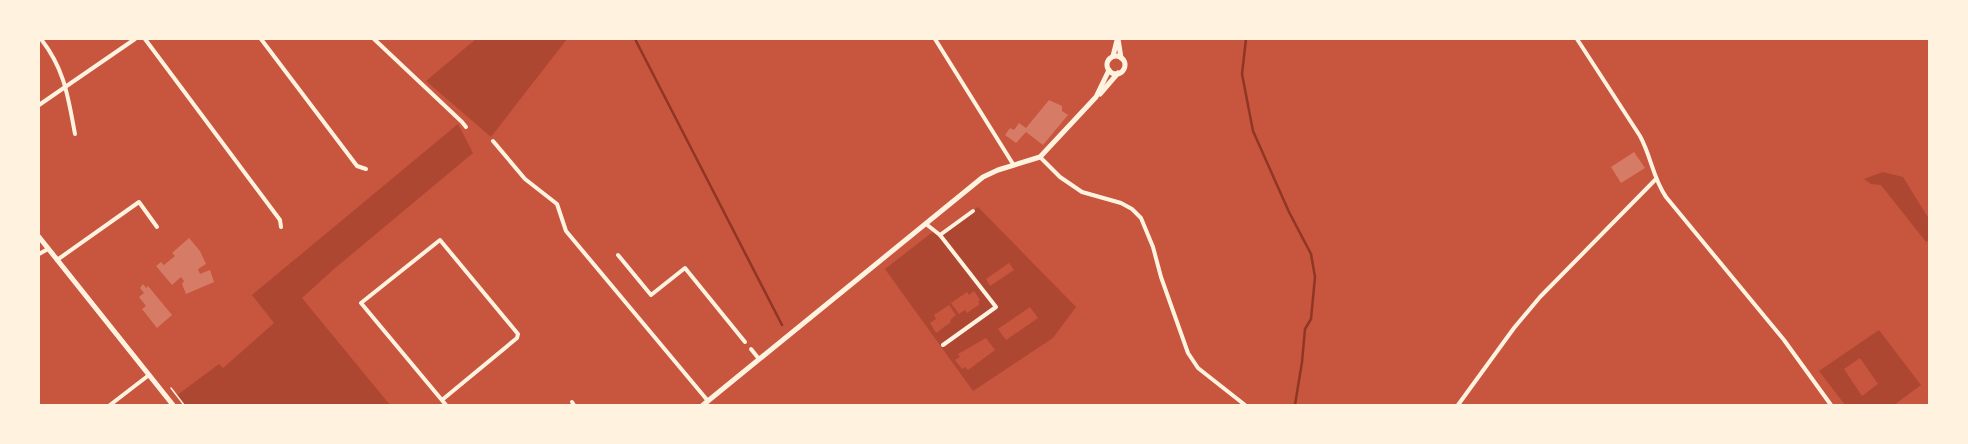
<svg xmlns="http://www.w3.org/2000/svg" width="1968" height="444" font-family="'Fira Sans',sans-serif">
<rect width="100%" height="100%" fill="#c8553d"/>
<!-- green -->
<g fill="#ae4732" fill-rule="evenodd">
<polygon points="476,39 567,39 491,137 426,81"/>
<polygon points="458,124 473,153 334,269 302,298 390,405 183,405 176,396 219,364 223,368 274,323 252,295"/>
<polygon points="1883,172 1903,177 1929,219 1929,240 1926,242 1881,185 1871,184 1864,179"/>
<path d="M978,207L1076,307L1053,338L973,391L885,269L934,231L940,235ZM1009,263L1014,270L990,286L986,279ZM974,291L980,300L978,302L980,304L967,313L965,310L959,314L951,303L967,292L969,295ZM949,305L956,315L950,320L951,322L936,333L930,323L936,319L934,315ZM1030,307L1038,318L1006,340L998,329ZM986,338L995,350L968,370L965,367L962,369L955,360L960,357L958,354Z"/>
<path d="M1879,330L1921,385L1894,405H1845L1819,371ZM1860,358L1878,384L1862,396L1844,369Z"/>
</g>
<g fill="none" stroke-linecap="round" stroke-linejoin="round">
<!-- stream -->
<g stroke="#8f3625" stroke-width="2.5">
<polyline points="635,39 782,325"/>
<polyline points="1246,39 1242,74 1253,131 1289,212 1311,254 1315,277 1311,319 1305,329 1302,362 1295,405"/>
</g>
</g>
<!-- building -->
<g fill="#d67c66">
<polygon points="1049,100 1062,106 1062,111 1068,115 1043,145 1026,132 1016,143 1005,135 1010,128 1014,130 1019,123 1026,128"/>
<polygon points="1634,152 1645,168 1621,183 1611,167"/>
<polygon points="189,238 200,251 206,264 198,269 200,274 210,270 214,282 186,294 182,284 184,281 181,277 172,285 156,266 161,262 164,265 175,256 172,253"/>
<polygon points="143,284 146,288 148,286 172,315 157,328 142,309 146,306 139,297 144,293 140,288"/>
</g>
<g fill="none" stroke-linecap="round" stroke-linejoin="round">
<!-- path -->
<polyline stroke="#fff3e0" stroke-width="1.5" points="171,388 184,405"/>
<!-- minor -->
<g stroke="#fff3e0" stroke-width="4">
<path d="M41,39C65,70 68,97 75,134"/>
<polyline points="145,39 280,220 281,227"/>
<polyline points="261,39 357,166 366,169"/>
<polyline points="374,39 462,122 466,127"/>
<polyline points="935,39 1013,164"/>
<path d="M1577,39L1640,136C1651,156 1653,178 1666,197L1784,340L1831,405"/>
<polyline points="39,105 135,39"/>
<polyline points="493,141 525,179 557,204 566,231 708,401"/>
<polyline points="1040,157 1060,177 1082,192 1121,203 1132,209 1141,218 1153,247 1161,277 1188,353 1198,368 1245,405"/>
<polyline points="926,224 940,235 973,211"/>
<polyline points="940,235 996,307 943,345"/>
<polyline points="39,254 48,249"/>
<polyline points="618,255 651,295 685,268 745,342"/>
<polyline points="57,260 139,202 157,227"/>
<polyline points="751,349 759,359"/>
<polyline points="442,400 517,338 518,334 440,240 361,303 446,405"/>
<polyline points="572,402 574,405"/>
<polyline points="110,405 149,375"/>
<polyline points="1458,405 1514,328 1540,297 1656,179"/>
</g>
<!-- tertiary -->
<g stroke="#fff3e0" stroke-width="5">
<polyline points="1118,39 1121,58"/>
<polyline points="1113,56 1117,40"/>
<circle cx="1116" cy="65" r="9"/>
<polyline points="1100,94 1118,73"/>
<polyline points="39,237 173,405"/>
<polyline points="703,405 983,177 998,170 1040,157 1096,97 1109,70"/>
</g>
</g>
<!-- border -->
<rect width="1968" height="444" fill="none" stroke="#fff3e0" stroke-width="80"/>
</svg>
